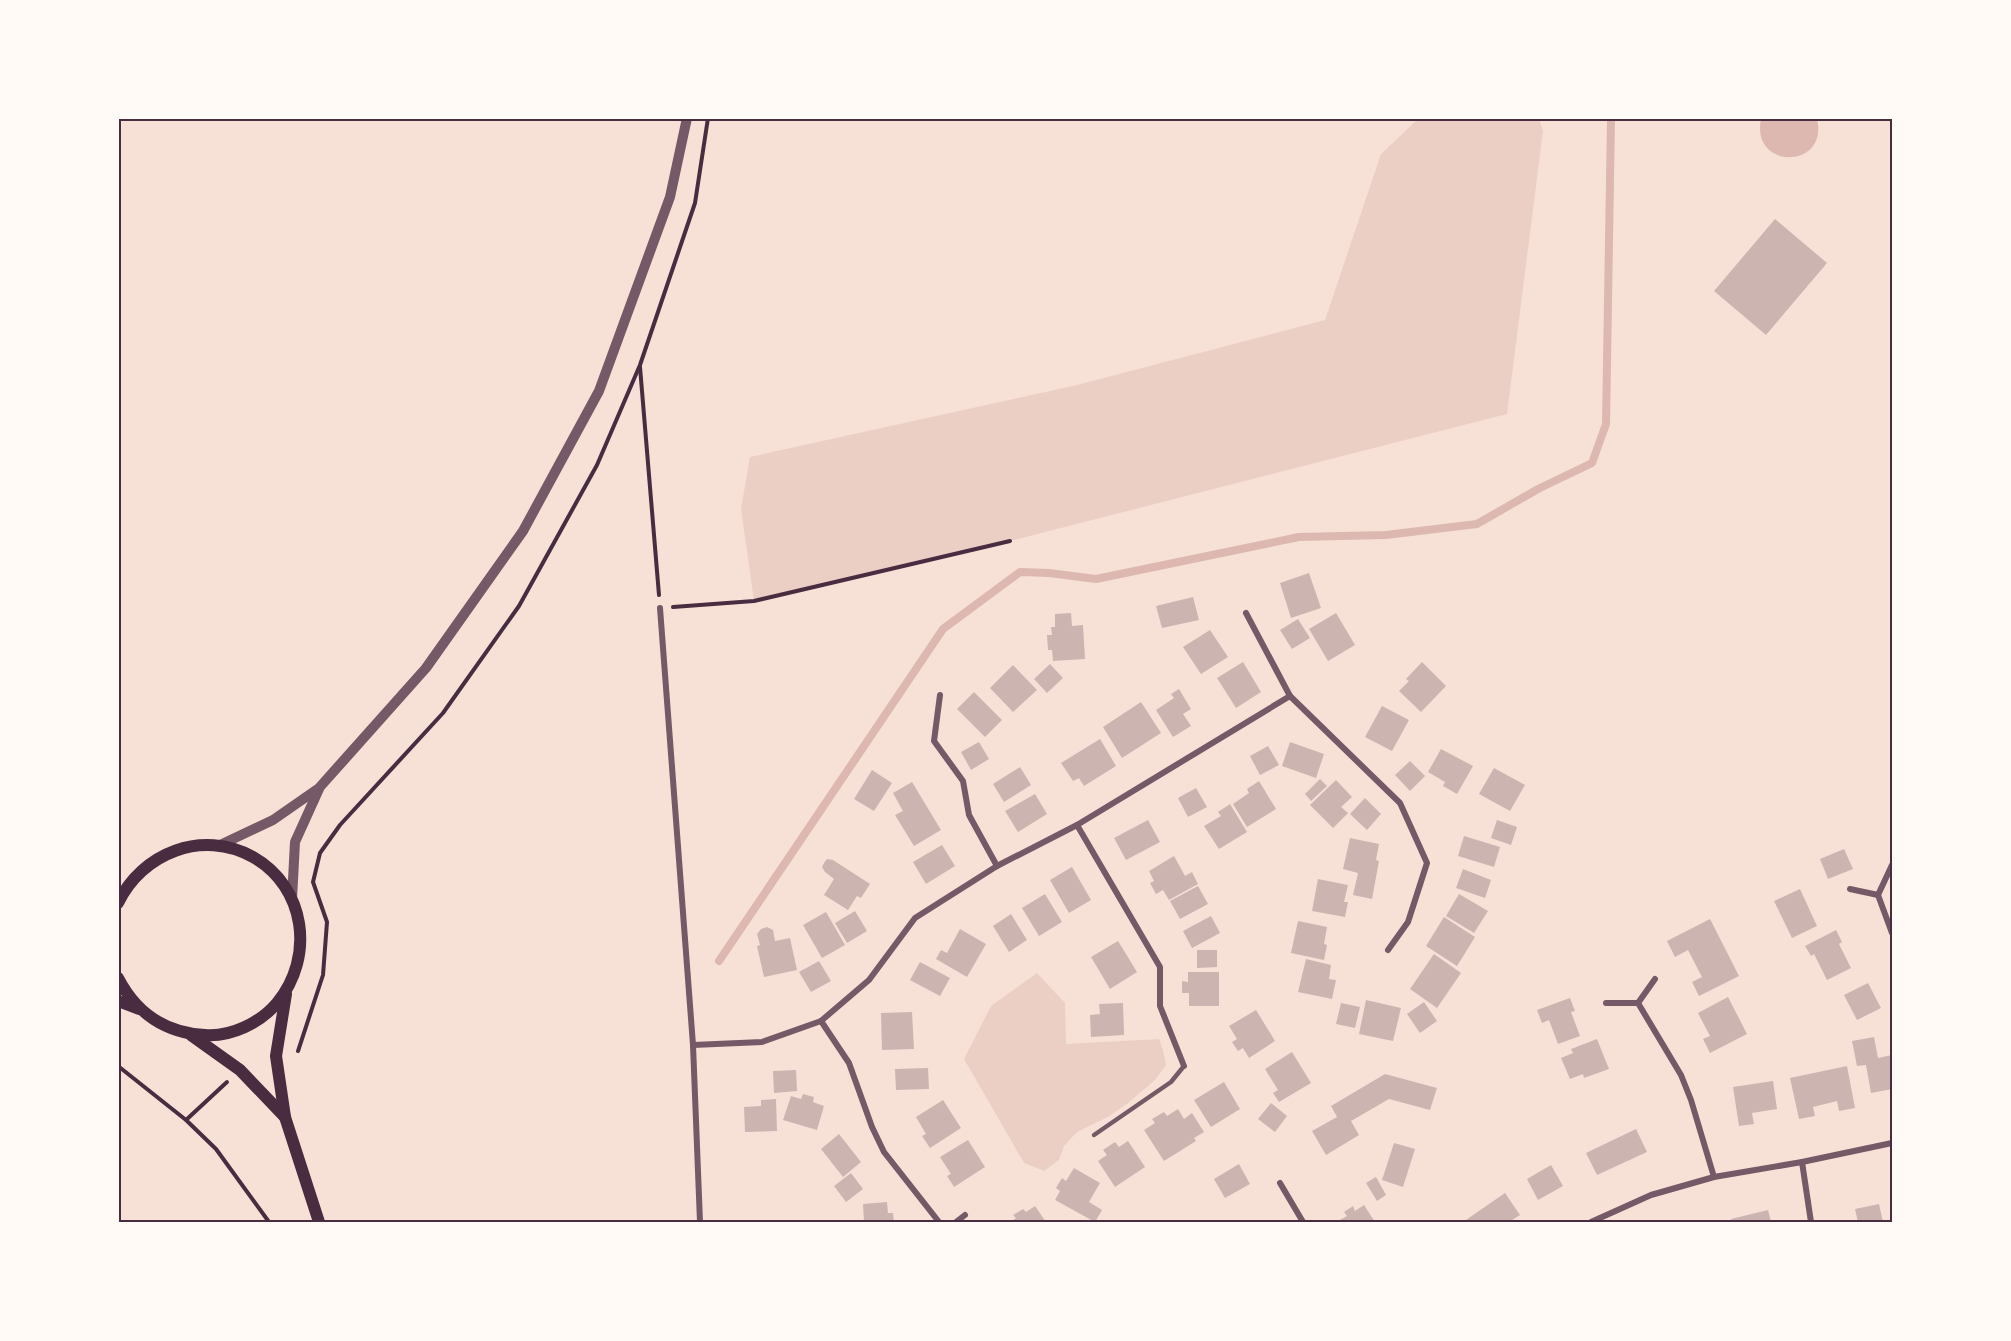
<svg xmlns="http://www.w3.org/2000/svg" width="2011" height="1341" font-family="Overpass,sans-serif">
<rect width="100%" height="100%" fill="#f7e1d7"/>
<!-- green -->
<g fill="#ebcfc5">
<polygon points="1418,119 1539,119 1543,131 1507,414 1010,541 754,601 741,509 750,457 1077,385 1325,320 1381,154"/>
<polygon points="1037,973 1065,1003 1066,1044 1159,1039 1163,1050 1166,1065 1155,1080 1128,1103 1108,1117 1077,1132 1064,1146 1059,1160 1044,1171 1024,1163 964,1059 991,1006"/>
</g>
<!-- water -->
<path fill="#dcb8b0" d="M1761,119H1817C1829,170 1750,170 1761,119Z"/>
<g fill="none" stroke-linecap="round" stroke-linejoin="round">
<!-- stream -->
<polyline stroke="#dcb8b0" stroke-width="8" points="719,961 943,629 1020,572 1049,573 1096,579 1299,537 1386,535 1477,524 1538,489 1592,463 1606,424 1611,118"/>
</g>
<!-- building -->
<g fill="#ccb4b1">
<polygon points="1775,219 1827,263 1766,335 1714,291"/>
<polygon points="1309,573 1321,608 1291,618 1280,583"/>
<polygon points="1193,597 1199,620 1162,628 1156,606"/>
<polygon points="1071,613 1072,626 1083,625 1085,659 1053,661 1052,650 1048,650 1047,635 1052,635 1051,627 1055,627 1055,614"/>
<polygon points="1336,613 1355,645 1328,661 1309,629"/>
<polygon points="1298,619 1310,638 1292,649 1280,630"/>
<polygon points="1210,630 1228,657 1201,674 1183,647"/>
<polygon points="1243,662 1261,692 1236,708 1217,678"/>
<polygon points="1422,662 1446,686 1421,712 1399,691 1409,681 1406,679"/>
<polygon points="1050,664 1063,678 1047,693 1034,679"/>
<polygon points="1013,665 1037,690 1013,712 990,688"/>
<polygon points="1179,689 1191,709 1183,714 1191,726 1173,737 1156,710 1174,698 1171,694"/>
<polygon points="974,692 1002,720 985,737 957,709"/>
<polygon points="1141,702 1161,733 1122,758 1103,727"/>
<polygon points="1382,706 1409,720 1392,751 1365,737"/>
<polygon points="1100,739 1116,766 1084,786 1079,778 1073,781 1061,763"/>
<polygon points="979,742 989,759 971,770 961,752"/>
<polygon points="1290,742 1324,754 1316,778 1282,766"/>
<polygon points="1268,746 1279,765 1260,775 1250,756"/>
<polygon points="1441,749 1473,766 1457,794 1443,786 1445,782 1428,772"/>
<polygon points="1410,761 1425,776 1410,791 1395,775"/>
<polygon points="1020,767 1031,785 1004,802 993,784"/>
<polygon points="1494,768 1525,785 1510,811 1479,794"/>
<polygon points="872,770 892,783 874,811 854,799"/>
<polygon points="1320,779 1327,786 1311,801 1305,794"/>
<polygon points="1336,780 1352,797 1341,807 1348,813 1333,828 1310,805"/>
<polygon points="1259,781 1276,809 1247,827 1233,804 1249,793 1247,789"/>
<polygon points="912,782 941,830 914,846 895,815 903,811 893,793"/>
<polygon points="1196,788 1207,807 1188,817 1178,798"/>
<polygon points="1035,794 1047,814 1018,832 1005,811"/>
<polygon points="1365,798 1381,814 1367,830 1350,814"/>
<polygon points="1230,804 1247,832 1219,849 1204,826 1221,816 1218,812"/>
<polygon points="1148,820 1160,842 1126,860 1114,838"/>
<polygon points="1497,820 1517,827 1511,845 1491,838"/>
<polygon points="1464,836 1500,847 1494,867 1458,856"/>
<polygon points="1350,838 1379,844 1376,860 1379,861 1372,899 1353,895 1358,873 1343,869"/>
<polygon points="942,845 955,866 926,884 913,862"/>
<polygon points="1844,849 1853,869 1828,879 1820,859"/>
<polygon points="1174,856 1185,876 1192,872 1198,884 1169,900 1163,890 1156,894 1150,883 1154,881 1149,871"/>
<polygon points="827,859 833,860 870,884 861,898 857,896 848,910 824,895 834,879 825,872 822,867 824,863"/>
<polygon points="1072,867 1091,900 1069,913 1050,880"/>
<polygon points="1463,869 1491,880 1485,898 1456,888"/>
<polygon points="1318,879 1348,885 1344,902 1348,902 1345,917 1312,911"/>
<polygon points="1198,886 1208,904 1180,919 1170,901"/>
<polygon points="1800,889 1817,926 1792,938 1774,901"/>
<polygon points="1045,894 1062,922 1039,936 1022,908"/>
<polygon points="1459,894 1488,911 1474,933 1446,916"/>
<polygon points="855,911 867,931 847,943 835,923"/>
<polygon points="826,912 845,945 822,958 803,925"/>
<polygon points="1011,914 1027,940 1009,952 993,926"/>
<polygon points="1211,916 1220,933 1192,948 1183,931"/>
<polygon points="1444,917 1475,937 1457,966 1426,946"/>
<polygon points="1710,919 1739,976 1699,996 1692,982 1702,977 1688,950 1675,957 1667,941"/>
<polygon points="1298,921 1327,927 1324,944 1327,945 1324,960 1291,953"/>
<polygon points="767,927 773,930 775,941 790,938 797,970 764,977 757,946 760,945 757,934 761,929"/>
<polygon points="960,929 986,944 967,977 936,959 941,950 947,953"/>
<polygon points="1836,930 1842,942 1839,944 1851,968 1827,980 1814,954 1811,956 1805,946"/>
<polygon points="1118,941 1137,972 1110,989 1091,957"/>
<polygon points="1197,950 1217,950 1217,967 1197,968"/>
<polygon points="1434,954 1461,973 1437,1008 1410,989"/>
<polygon points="1306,959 1331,965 1329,979 1336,980 1332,999 1298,992"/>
<polygon points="819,961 831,981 811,992 799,972"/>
<polygon points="920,962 950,978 940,996 910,980"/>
<polygon points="1188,972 1219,972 1219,1006 1189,1006 1189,993 1182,993 1182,981 1188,982"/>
<polygon points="1868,983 1881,1008 1857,1020 1844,995"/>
<polygon points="1728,997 1747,1034 1710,1053 1703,1039 1710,1036 1698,1013"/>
<polygon points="1570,998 1575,1011 1571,1012 1580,1036 1558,1044 1549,1020 1542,1023 1537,1010"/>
<polygon points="1366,1000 1401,1008 1393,1041 1359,1034"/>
<polygon points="1424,1002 1437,1021 1420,1033 1407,1014"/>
<polygon points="1123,1003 1124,1035 1091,1037 1090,1015 1100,1014 1099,1004"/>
<polygon points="1341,1003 1360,1007 1355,1028 1336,1024"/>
<polygon points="1256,1010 1275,1041 1249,1058 1243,1048 1238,1051 1232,1042 1237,1039 1229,1026"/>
<polygon points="912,1012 914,1049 882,1050 881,1013"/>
<polygon points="1874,1037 1878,1058 1892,1055 1892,1089 1871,1093 1866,1065 1857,1066 1852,1041"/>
<polygon points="1597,1039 1609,1069 1584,1078 1583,1074 1570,1079 1561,1058 1573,1053 1571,1049"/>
<polygon points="1292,1052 1311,1083 1279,1102 1273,1093 1278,1090 1265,1069"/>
<polygon points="1847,1066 1855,1108 1839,1111 1837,1101 1813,1107 1815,1116 1799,1119 1790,1078"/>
<polygon points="928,1068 929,1089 896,1090 895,1069"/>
<polygon points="796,1070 797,1091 774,1093 773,1071"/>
<polygon points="1385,1074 1437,1088 1430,1110 1389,1099 1351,1121 1359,1135 1326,1155 1312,1131 1337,1117 1331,1106"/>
<polygon points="1773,1081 1777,1109 1752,1113 1754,1124 1739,1126 1733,1087"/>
<polygon points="1224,1082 1240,1109 1211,1127 1194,1100"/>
<polygon points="803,1094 814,1097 813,1102 824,1106 817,1130 783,1120 791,1096 801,1099"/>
<polygon points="776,1099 777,1131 745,1132 744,1107 761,1106 761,1100"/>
<polygon points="943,1100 961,1128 930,1148 922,1136 926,1134 916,1117"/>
<polygon points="1271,1103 1287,1116 1275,1132 1258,1119"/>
<polygon points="1178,1109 1184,1119 1192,1113 1204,1132 1194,1138 1196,1141 1164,1161 1144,1130 1155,1123 1152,1119 1164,1112 1167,1116"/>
<polygon points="1636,1129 1647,1152 1597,1175 1586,1153"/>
<polygon points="839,1134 861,1162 843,1177 821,1149"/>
<polygon points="968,1140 985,1167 954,1187 947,1176 951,1174 940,1157"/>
<polygon points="1128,1141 1145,1167 1115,1187 1098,1161 1107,1155 1103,1150 1115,1142 1119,1147"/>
<polygon points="1394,1143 1415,1149 1403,1187 1382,1180"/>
<polygon points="1239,1164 1250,1184 1225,1198 1214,1179"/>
<polygon points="1551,1165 1563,1186 1538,1200 1527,1179"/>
<polygon points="1074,1168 1100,1183 1089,1202 1102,1210 1095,1222 1055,1200 1060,1191 1056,1188 1062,1178 1066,1181"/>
<polygon points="851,1173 863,1189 846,1202 834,1186"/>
<polygon points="1376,1177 1386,1195 1377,1201 1366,1183"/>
<polygon points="1505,1193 1520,1215 1509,1222 1463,1222"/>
<polygon points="887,1202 888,1213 893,1213 894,1222 864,1222 863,1204"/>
<polygon points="1879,1204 1883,1222 1858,1222 1855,1209"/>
<polygon points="1364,1205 1375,1222 1336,1222 1347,1216 1344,1212 1353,1206 1355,1211"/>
<polygon points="1035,1206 1046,1222 1010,1222 1016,1218 1013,1215 1023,1209 1026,1212"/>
<polygon points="1768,1210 1771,1222 1732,1222 1731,1219"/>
</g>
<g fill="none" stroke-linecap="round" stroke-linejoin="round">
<!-- path -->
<g stroke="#4a2c40" stroke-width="4">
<polyline points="640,367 659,595"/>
<polyline points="673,607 754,601 1010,541"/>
<polyline points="298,1051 323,975 327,922 313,882 320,853 340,825 443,713 519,606 597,465 640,365 695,203 708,118"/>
<polyline points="118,1066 186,1120 216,1149 269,1222"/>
<polyline points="186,1120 227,1082"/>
</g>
<!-- service -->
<polyline stroke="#755966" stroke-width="4.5" points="1094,1135 1171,1082 1184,1066"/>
<!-- minor -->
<g stroke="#755966" stroke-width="6">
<polyline points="660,608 693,1045 700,1222"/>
<polyline points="1246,613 1290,696"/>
<polyline points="940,695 934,741 963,781 969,815 997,866"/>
<polyline points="1077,825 1160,967 1160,1006 1184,1066"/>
<polyline points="1850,889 1878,895 1892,865"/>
<polyline points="1878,895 1892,933"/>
<polyline points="1606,1003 1638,1003 1655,979"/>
<polyline points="1638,1003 1681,1075 1691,1100 1714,1177"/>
<polyline points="821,1021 849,1063 872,1127 884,1152 939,1222"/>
<polyline points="693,1045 762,1042 821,1021 869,980 915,918 997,866 1077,825 1290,696 1400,803 1427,863 1408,922 1388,950"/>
<polyline points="1802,1162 1811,1222"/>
<polyline points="1280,1183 1303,1222"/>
<polyline points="956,1222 965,1215"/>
<polyline points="1591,1222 1651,1195 1714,1177 1802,1162 1892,1143"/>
</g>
<!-- tertiary -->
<g stroke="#755966" stroke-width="10">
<polyline points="218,846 273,820 319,788 426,668 523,531 599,391 670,197 687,118"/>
<polyline points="292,899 295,842 319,789"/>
</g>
<!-- secondary -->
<g stroke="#4a2c40" stroke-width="12">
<path d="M118,903C142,853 202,829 253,857C306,887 315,957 277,1003C260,1023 231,1037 205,1035C166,1033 136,1013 118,978"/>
<polyline points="286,994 276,1056 285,1117 319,1222"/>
<polyline points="118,1001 139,1009"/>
<polyline points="191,1035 240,1070 285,1117"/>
</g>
</g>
<!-- border -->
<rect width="2011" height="1341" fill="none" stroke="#fffaf5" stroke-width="240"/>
<rect x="120" y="120" width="1771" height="1101" fill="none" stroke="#4a2c40" stroke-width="2"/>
</svg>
